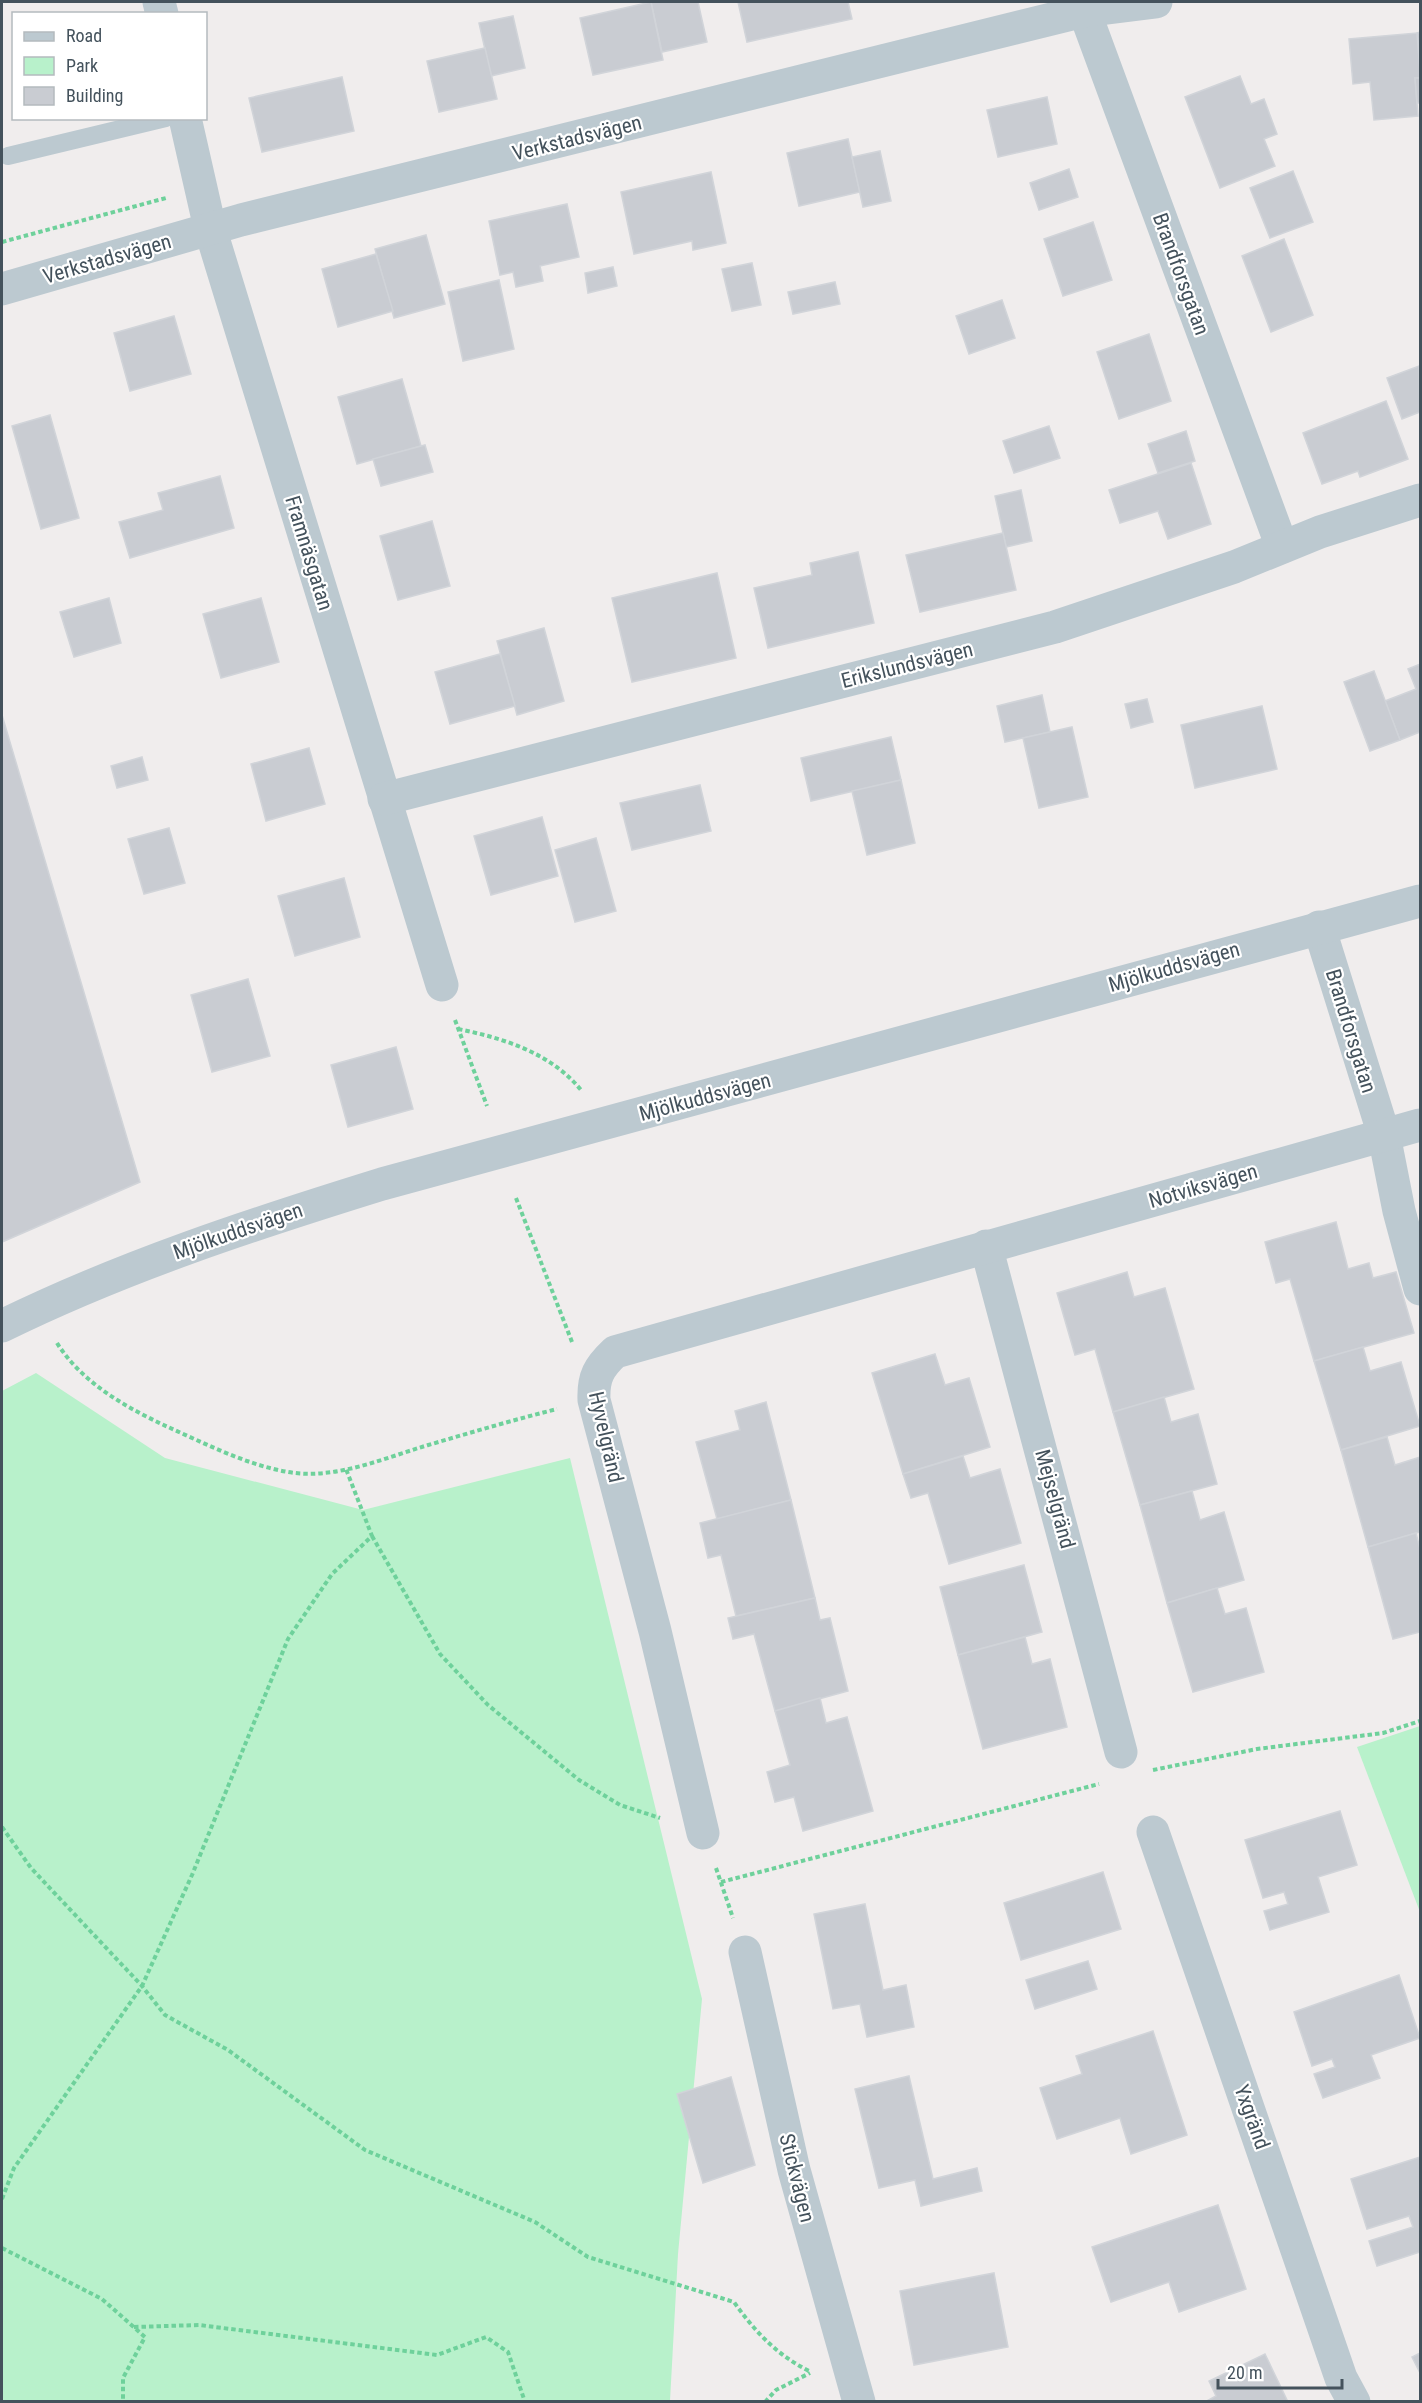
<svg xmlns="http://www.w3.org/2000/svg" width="1422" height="2403" font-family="'Roboto Condensed',sans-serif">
<rect width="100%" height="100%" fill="#f0eded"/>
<!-- green -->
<g fill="#b8f1cb">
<polygon points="36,1373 165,1458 363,1510 570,1458 702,1999 678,2254 670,2401 2,2402 2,1391"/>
<polygon points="1420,1726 1420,1912 1357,1747"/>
</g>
<!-- building -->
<g fill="#c9ccd2" stroke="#d1d4d9" stroke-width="1.5">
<polygon points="651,2 698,2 707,42 662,52"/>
<polygon points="651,2 663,60 593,75 580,18"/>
<polygon points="738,2 848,2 852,19 747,42"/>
<polygon points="513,16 525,68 491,76 479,23"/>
<polygon points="1420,32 1420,72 1417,33"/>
<polygon points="1417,33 1420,72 1420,78 1415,78 1418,116 1374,120 1370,82 1353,84 1349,39"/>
<polygon points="485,48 497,99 439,112 427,61"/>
<polygon points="1240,76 1251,104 1264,99 1277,134 1264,139 1275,166 1220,188 1185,97"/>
<polygon points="342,77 354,131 262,152 249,98"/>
<polygon points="1415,78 1420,78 1420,103 1417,103"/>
<polygon points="1047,97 1057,144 998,157 987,110"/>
<polygon points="848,139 860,192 799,206 787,153"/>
<polygon points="880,151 891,201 863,207 852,157"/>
<polygon points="1069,169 1078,197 1039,210 1030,183"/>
<polygon points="1293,171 1313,222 1270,238 1250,188"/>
<polygon points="711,172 726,243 693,250 692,241 634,254 621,192"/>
<polygon points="567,204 579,257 540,266 543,281 516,287 513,272 500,275 489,221"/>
<polygon points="1093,222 1112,280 1063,296 1044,239"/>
<polygon points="426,235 445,304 394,318 375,249"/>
<polygon points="1284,239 1313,315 1271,332 1242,256"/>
<polygon points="376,254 393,311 338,327 322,269"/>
<polygon points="752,263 761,305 732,311 722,269"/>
<polygon points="613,267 617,286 588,293 585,273"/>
<polygon points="499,280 514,349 463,361 448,292"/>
<polygon points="835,282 840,304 793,314 788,292"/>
<polygon points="1002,300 1015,338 969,354 956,316"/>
<polygon points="174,316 191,374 130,391 114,333"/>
<polygon points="1149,334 1171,401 1119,419 1097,352"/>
<polygon points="1419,366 1420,412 1402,419 1387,378"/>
<polygon points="402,379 421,446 357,464 338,397"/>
<polygon points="1386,401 1408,459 1360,477 1358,471 1322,484 1303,433"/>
<polygon points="50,415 79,518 41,529 12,426"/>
<polygon points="1049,426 1060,458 1014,473 1003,441"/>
<polygon points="1186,431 1195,461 1158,473 1148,444"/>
<polygon points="425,445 433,472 381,486 373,459"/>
<polygon points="1191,463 1211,524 1168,539 1158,511 1120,523 1109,490"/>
<polygon points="220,476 234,528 130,558 119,522 163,510 158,493"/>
<polygon points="1021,490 1032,541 1006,547 995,496"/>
<polygon points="432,521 450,586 398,600 380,536"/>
<polygon points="1003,533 1016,590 920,612 906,555"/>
<polygon points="858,552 874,623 768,648 754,588 812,575 810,563"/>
<polygon points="717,573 736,658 632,682 612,598"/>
<polygon points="109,598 121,643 74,657 60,612"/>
<polygon points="261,598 279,662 221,678 203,614"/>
<polygon points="544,628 564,701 517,715 497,641"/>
<polygon points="500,654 515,706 450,724 435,672"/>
<polygon points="1420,664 1420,732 1400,740 1385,701 1416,689 1408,669"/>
<polygon points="1374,671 1400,740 1370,751 1344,682"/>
<polygon points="1042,695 1050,732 1005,742 997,706"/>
<polygon points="1147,699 1153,722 1131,728 1125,704"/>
<polygon points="1262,706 1277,769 1195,788 1181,725"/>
<polygon points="2,715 140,1182 2,1242"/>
<polygon points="1072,727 1088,797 1039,808 1023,738"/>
<polygon points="891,737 901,780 811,801 801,758"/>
<polygon points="309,748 325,804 266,821 251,764"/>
<polygon points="142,757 148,780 117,788 111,766"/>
<polygon points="901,780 915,843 867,855 852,791"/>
<polygon points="700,785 711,831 632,850 620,803"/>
<polygon points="542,817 558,876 491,895 474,836"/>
<polygon points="169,828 185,883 144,894 128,839"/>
<polygon points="596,838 616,911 575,922 555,850"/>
<polygon points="344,878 360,937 295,956 278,896"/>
<polygon points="248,979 270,1056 212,1072 191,995"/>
<polygon points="396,1047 413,1109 348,1127 331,1065"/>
<polygon points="1336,1222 1348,1269 1369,1263 1373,1278 1396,1272 1414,1333 1314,1361 1290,1279 1276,1283 1265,1242"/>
<polygon points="1127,1272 1134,1297 1165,1288 1194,1389 1113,1412 1095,1349 1075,1355 1057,1293"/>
<polygon points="1363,1347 1370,1371 1401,1362 1420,1426 1341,1450 1314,1361"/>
<polygon points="935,1354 945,1385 969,1378 990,1447 903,1474 872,1373"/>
<polygon points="1164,1397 1171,1422 1198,1414 1217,1484 1140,1505 1113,1412"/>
<polygon points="766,1402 791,1500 717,1519 696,1442 740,1430 735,1411"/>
<polygon points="1387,1437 1395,1465 1420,1457 1420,1532 1368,1547 1341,1450"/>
<polygon points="963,1456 970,1478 1000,1469 1021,1543 949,1564 928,1493 911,1498 903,1474"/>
<polygon points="1192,1491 1200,1520 1224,1512 1244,1580 1167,1603 1140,1505"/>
<polygon points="791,1500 815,1598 736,1616 721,1555 708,1558 700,1523"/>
<polygon points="1416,1533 1420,1549 1420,1632 1393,1639 1368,1547"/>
<polygon points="1024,1565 1042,1632 958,1655 940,1587"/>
<polygon points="1217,1588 1225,1614 1246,1608 1264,1672 1193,1692 1167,1603"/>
<polygon points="815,1598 820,1620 830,1618 848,1691 775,1711 754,1634 733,1639 728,1618"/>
<polygon points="1025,1637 1032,1664 1050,1659 1067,1727 983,1749 958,1655"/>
<polygon points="820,1698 826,1723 847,1717 873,1811 803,1831 794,1797 775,1802 767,1772 790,1765 775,1711"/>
<polygon points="1340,1811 1357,1865 1318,1877 1329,1912 1270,1930 1264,1911 1288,1904 1284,1892 1263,1898 1245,1840"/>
<polygon points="1103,1872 1121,1929 1021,1960 1004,1903"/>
<polygon points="865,1904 883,1990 906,1985 914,2027 867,2037 860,2004 833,2009 814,1914"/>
<polygon points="1088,1961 1097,1989 1035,2009 1026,1980"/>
<polygon points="1399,1975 1420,2038 1371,2055 1380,2078 1323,2098 1314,2074 1335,2067 1332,2059 1312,2066 1294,2012"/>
<polygon points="1153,2031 1187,2135 1131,2154 1120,2118 1057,2139 1040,2088 1082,2074 1076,2056"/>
<polygon points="909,2076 933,2179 977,2168 982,2191 921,2206 915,2180 879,2188 855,2089"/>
<polygon points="731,2077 755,2165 703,2183 677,2094"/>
<polygon points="1420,2157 1420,2252 1377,2266 1369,2241 1413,2227 1409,2216 1367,2229 1351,2179"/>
<polygon points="1218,2205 1246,2289 1179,2312 1169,2282 1111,2302 1092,2247"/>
<polygon points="994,2273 1008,2347 914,2365 900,2291"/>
<polygon points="1420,2353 1420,2373 1412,2357"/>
<polygon points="1265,2354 1288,2402 1205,2402 1216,2396 1209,2381"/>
</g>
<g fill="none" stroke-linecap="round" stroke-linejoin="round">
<!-- path -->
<g stroke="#6ed19b" stroke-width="4" stroke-dasharray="4.5 3" stroke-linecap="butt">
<polyline points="2,242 166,198"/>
<polyline points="455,1020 487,1106"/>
<path d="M458,1029C503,1038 551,1053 581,1090"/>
<polyline points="516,1198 572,1342"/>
<path d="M57,1343C82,1383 127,1408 168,1427C206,1444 247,1465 288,1472C334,1480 382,1459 425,1446C469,1433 513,1420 557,1409"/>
<polyline points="372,1536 440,1654 488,1705 579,1780 620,1805 660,1818"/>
<polyline points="1153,1770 1257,1749 1383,1733 1420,1721"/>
<path d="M2,1827L31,1868L142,1986L165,2015L228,2050L365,2150L535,2222L588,2257L734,2302C755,2332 778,2356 811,2372"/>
<polyline points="716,1868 733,1918"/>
<polyline points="721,1882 1099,1784"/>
<polyline points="2,2199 14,2168 142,1986 192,1875 288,1639 332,1574 372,1536 346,1469"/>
<polyline points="2,2248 102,2299 145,2337 123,2378 123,2402"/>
<polyline points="134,2327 199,2325 437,2355 486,2337 508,2352 525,2402"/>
<polyline points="765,2402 776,2390 810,2373"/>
</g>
<!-- service -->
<polyline stroke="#bcc9d0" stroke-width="18" points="8,156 166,118"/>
<!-- minor -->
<g stroke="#bcc9d0" stroke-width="33">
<polyline points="159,2 162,14"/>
<polyline points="1081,2 1282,547"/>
<polyline points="185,118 210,228 442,985"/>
<polyline points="2,289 241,220 1084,11 1156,2"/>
<polyline points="384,799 1055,627 1234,567 1320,532 1420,500"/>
<polyline points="1319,927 1384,1135 1399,1211 1420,1289"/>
<polyline points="986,1246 1121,1752"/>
<polyline points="1153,1832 1341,2378 1354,2402"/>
<path d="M703,1833L655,1631L594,1400C593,1377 599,1367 615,1352L1420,1125"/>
<polyline points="745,1952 794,2170 859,2402"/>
</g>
<!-- tertiary -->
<path stroke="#bcc9d0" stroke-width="33" d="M2,1326C124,1266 253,1224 382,1184L1420,901"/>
</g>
<g text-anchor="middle" stroke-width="4.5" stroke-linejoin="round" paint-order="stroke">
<!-- street labels -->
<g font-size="21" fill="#44525c" stroke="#fff">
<text transform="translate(577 138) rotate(-14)" y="7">Verkstadsvägen</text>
<text transform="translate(107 259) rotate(-16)" y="7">Verkstadsvägen</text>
<text transform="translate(1181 274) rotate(70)" y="7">Brandforsgatan</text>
<text transform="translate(309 553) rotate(73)" y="7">Framnäsgatan</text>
<text transform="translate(907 665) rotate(-14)" y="7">Erikslundsvägen</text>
<text transform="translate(1174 967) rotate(-16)" y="7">Mjölkuddsvägen</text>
<text transform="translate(1351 1031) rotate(73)" y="7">Brandforsgatan</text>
<text transform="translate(705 1097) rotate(-15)" y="7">Mjölkuddsvägen</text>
<text transform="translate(1203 1186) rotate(-16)" y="7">Notviksvägen</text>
<text transform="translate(238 1231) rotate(-19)" y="7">Mjölkuddsvägen</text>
<text transform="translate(606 1437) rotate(77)" y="7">Hyvelgränd</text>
<text transform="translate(1055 1499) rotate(75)" y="7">Mejselgränd</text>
<text transform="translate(1252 2117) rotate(70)" y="7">Yxgränd</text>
<text transform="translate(797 2178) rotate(76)" y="7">Stickvägen</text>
</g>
</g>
<!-- border -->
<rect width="1422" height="2403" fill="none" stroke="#44525c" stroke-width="6"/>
<!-- legend -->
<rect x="12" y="12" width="195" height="108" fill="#ffffff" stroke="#b4babe" stroke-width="1.5"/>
<rect x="24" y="32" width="30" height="9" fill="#bcc9d0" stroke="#b4babe" stroke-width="1.5"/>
<text x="66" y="42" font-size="18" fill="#44525c">Road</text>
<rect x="24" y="57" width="30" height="18" fill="#b8f1cb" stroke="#b4babe" stroke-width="1.5"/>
<text x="66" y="72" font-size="18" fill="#44525c">Park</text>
<rect x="24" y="87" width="30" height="18" fill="#c9ccd2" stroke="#b4babe" stroke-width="1.5"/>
<text x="66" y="102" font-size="18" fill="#44525c">Building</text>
<!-- scale -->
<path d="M1218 2379v9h124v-9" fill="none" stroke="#44525c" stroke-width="3"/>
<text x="1227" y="2379" font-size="18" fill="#44525c" stroke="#ffffff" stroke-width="4.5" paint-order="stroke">20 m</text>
</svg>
